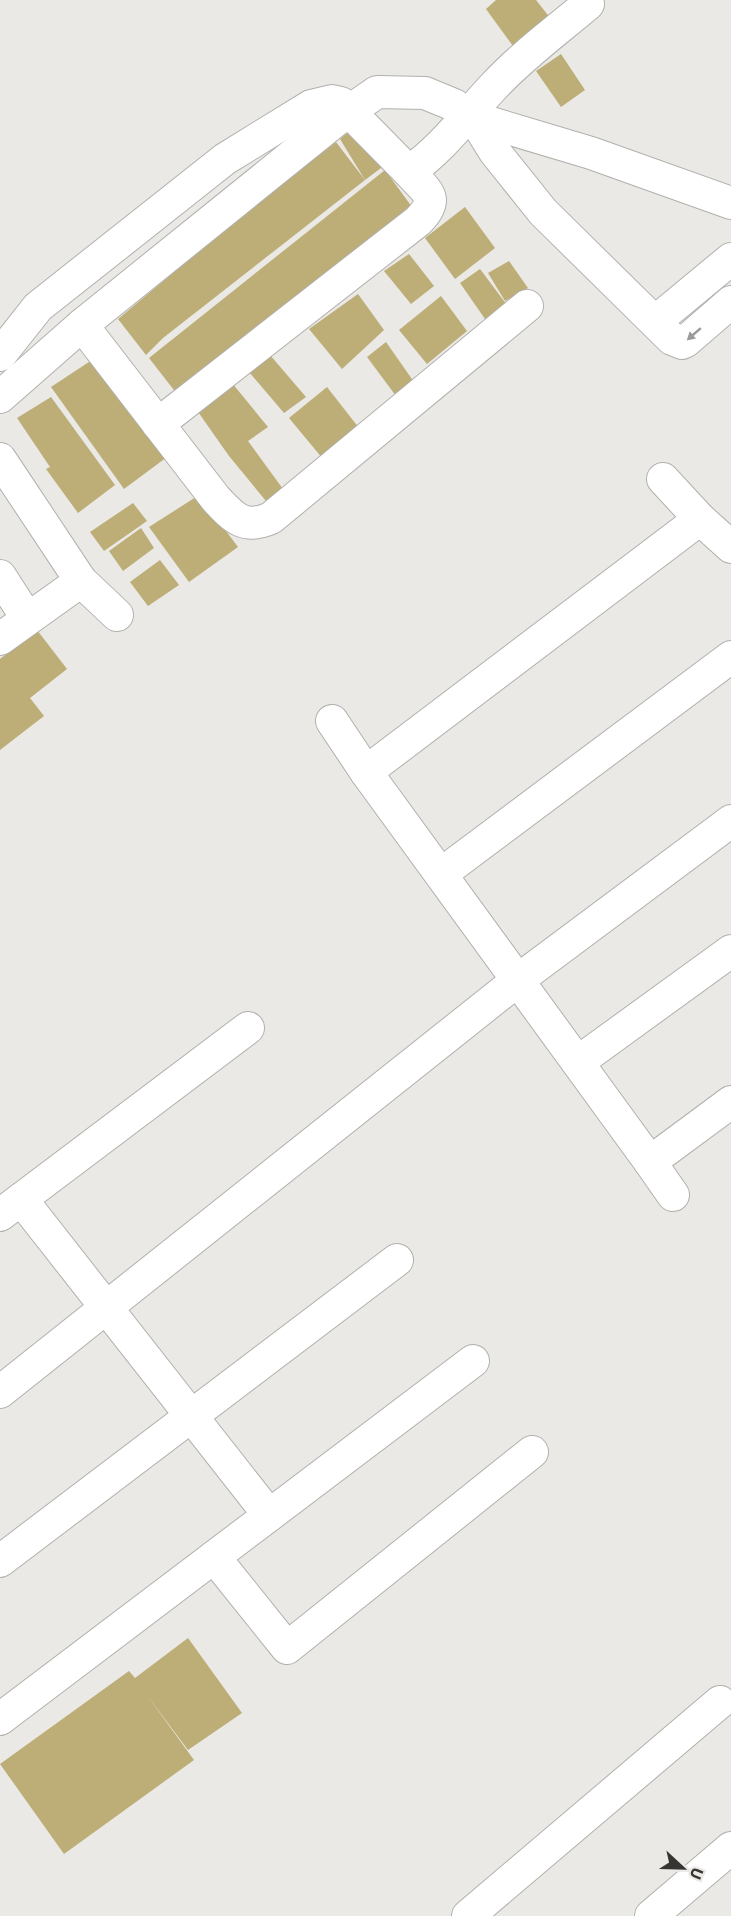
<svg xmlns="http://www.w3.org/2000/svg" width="731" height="1916" font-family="'IBM Plex Sans',sans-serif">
<rect width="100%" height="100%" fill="#eae9e5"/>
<!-- building -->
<g fill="#bdad76">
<polygon points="496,0 536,0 551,19 513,46 486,9"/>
<polygon points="561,54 585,90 561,107 536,71"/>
<polygon points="358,124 385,165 365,180 340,139"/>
<polygon points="336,142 365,180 163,338 146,355 118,319 234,222"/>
<polygon points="385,170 412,207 177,394 149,358"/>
<polygon points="465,207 495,248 455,279 425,238"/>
<polygon points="409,254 434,286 411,304 384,271"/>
<polygon points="509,261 528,288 505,301 488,273"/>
<polygon points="480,269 513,313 492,329 460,283"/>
<polygon points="358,294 384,330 342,369 309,329"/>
<polygon points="441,296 467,331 427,364 399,330"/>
<polygon points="386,342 414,382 396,396 367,357"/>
<polygon points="270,355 306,397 284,413 249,372"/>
<polygon points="95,358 167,457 124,489 51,387"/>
<polygon points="232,383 268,427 248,441 283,489 266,501 229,456 196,409"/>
<polygon points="327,387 359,428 323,459 289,418"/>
<polygon points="51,397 115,485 78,513 46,469 50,467 17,418"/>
<polygon points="199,495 238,547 189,582 149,527"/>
<polygon points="133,503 147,521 104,551 90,532"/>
<polygon points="141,528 154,548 123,571 109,551"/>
<polygon points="160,560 179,585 148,606 130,582"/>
<polygon points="37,630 67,669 30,698 44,716 0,750 0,659"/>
<polygon points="188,1638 242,1713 188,1750 146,1694 194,1760 64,1854 0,1764 129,1671 135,1678"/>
</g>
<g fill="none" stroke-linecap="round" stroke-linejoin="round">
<defs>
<g id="minor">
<polyline points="474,118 495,152 543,212 672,339 682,343 686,341 731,302"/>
<polyline points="656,321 731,259"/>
<path d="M82,325L216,499C234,518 244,530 271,518L527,306"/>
<polyline points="0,355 38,307 225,159 311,106 332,101 341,103 409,172"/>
<polyline points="0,397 82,325 335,121 377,92 425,93 454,105 474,118 591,153 731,203"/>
<path d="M158,424L418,221C441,198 427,192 409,172C444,147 465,117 494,86C522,56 556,31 588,4"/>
<polyline points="0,459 81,581 117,615"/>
<polyline points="663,479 700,519"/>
<polyline points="731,547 700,519 366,772 650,1162 731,1102"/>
<polyline points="0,576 27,618"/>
<polyline points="0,639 81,581"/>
<polyline points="332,721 366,772"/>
<polyline points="441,874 731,657"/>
<polyline points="578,1062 731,951"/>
<polyline points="650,1162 673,1195"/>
<polyline points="21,1199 269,1515"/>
<polyline points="0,1215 248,1028"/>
<polyline points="0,1392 518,980 731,821"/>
<polyline points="214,1557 287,1648 532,1452"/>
<polyline points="0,1561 397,1260"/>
<polyline points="0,1719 473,1361"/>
<polyline points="468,1916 720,1702"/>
<polyline points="651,1916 731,1848"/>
</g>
</defs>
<!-- minor casing -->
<use href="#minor" stroke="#b1b0ad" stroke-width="34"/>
<!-- minor -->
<use href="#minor" stroke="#fff" stroke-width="32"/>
</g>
<!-- one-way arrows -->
<defs><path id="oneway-solid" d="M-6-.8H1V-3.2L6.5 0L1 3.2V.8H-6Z" transform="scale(1.5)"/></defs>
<use fill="#9a9a9a" href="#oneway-solid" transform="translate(694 334) rotate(139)"/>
<!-- north arrow -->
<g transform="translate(683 1868) rotate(112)" stroke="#eae9e5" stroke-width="4.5" paint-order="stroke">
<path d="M0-4.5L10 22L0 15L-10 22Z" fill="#363534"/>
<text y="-9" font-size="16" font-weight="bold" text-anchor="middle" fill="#363534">U</text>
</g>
</svg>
